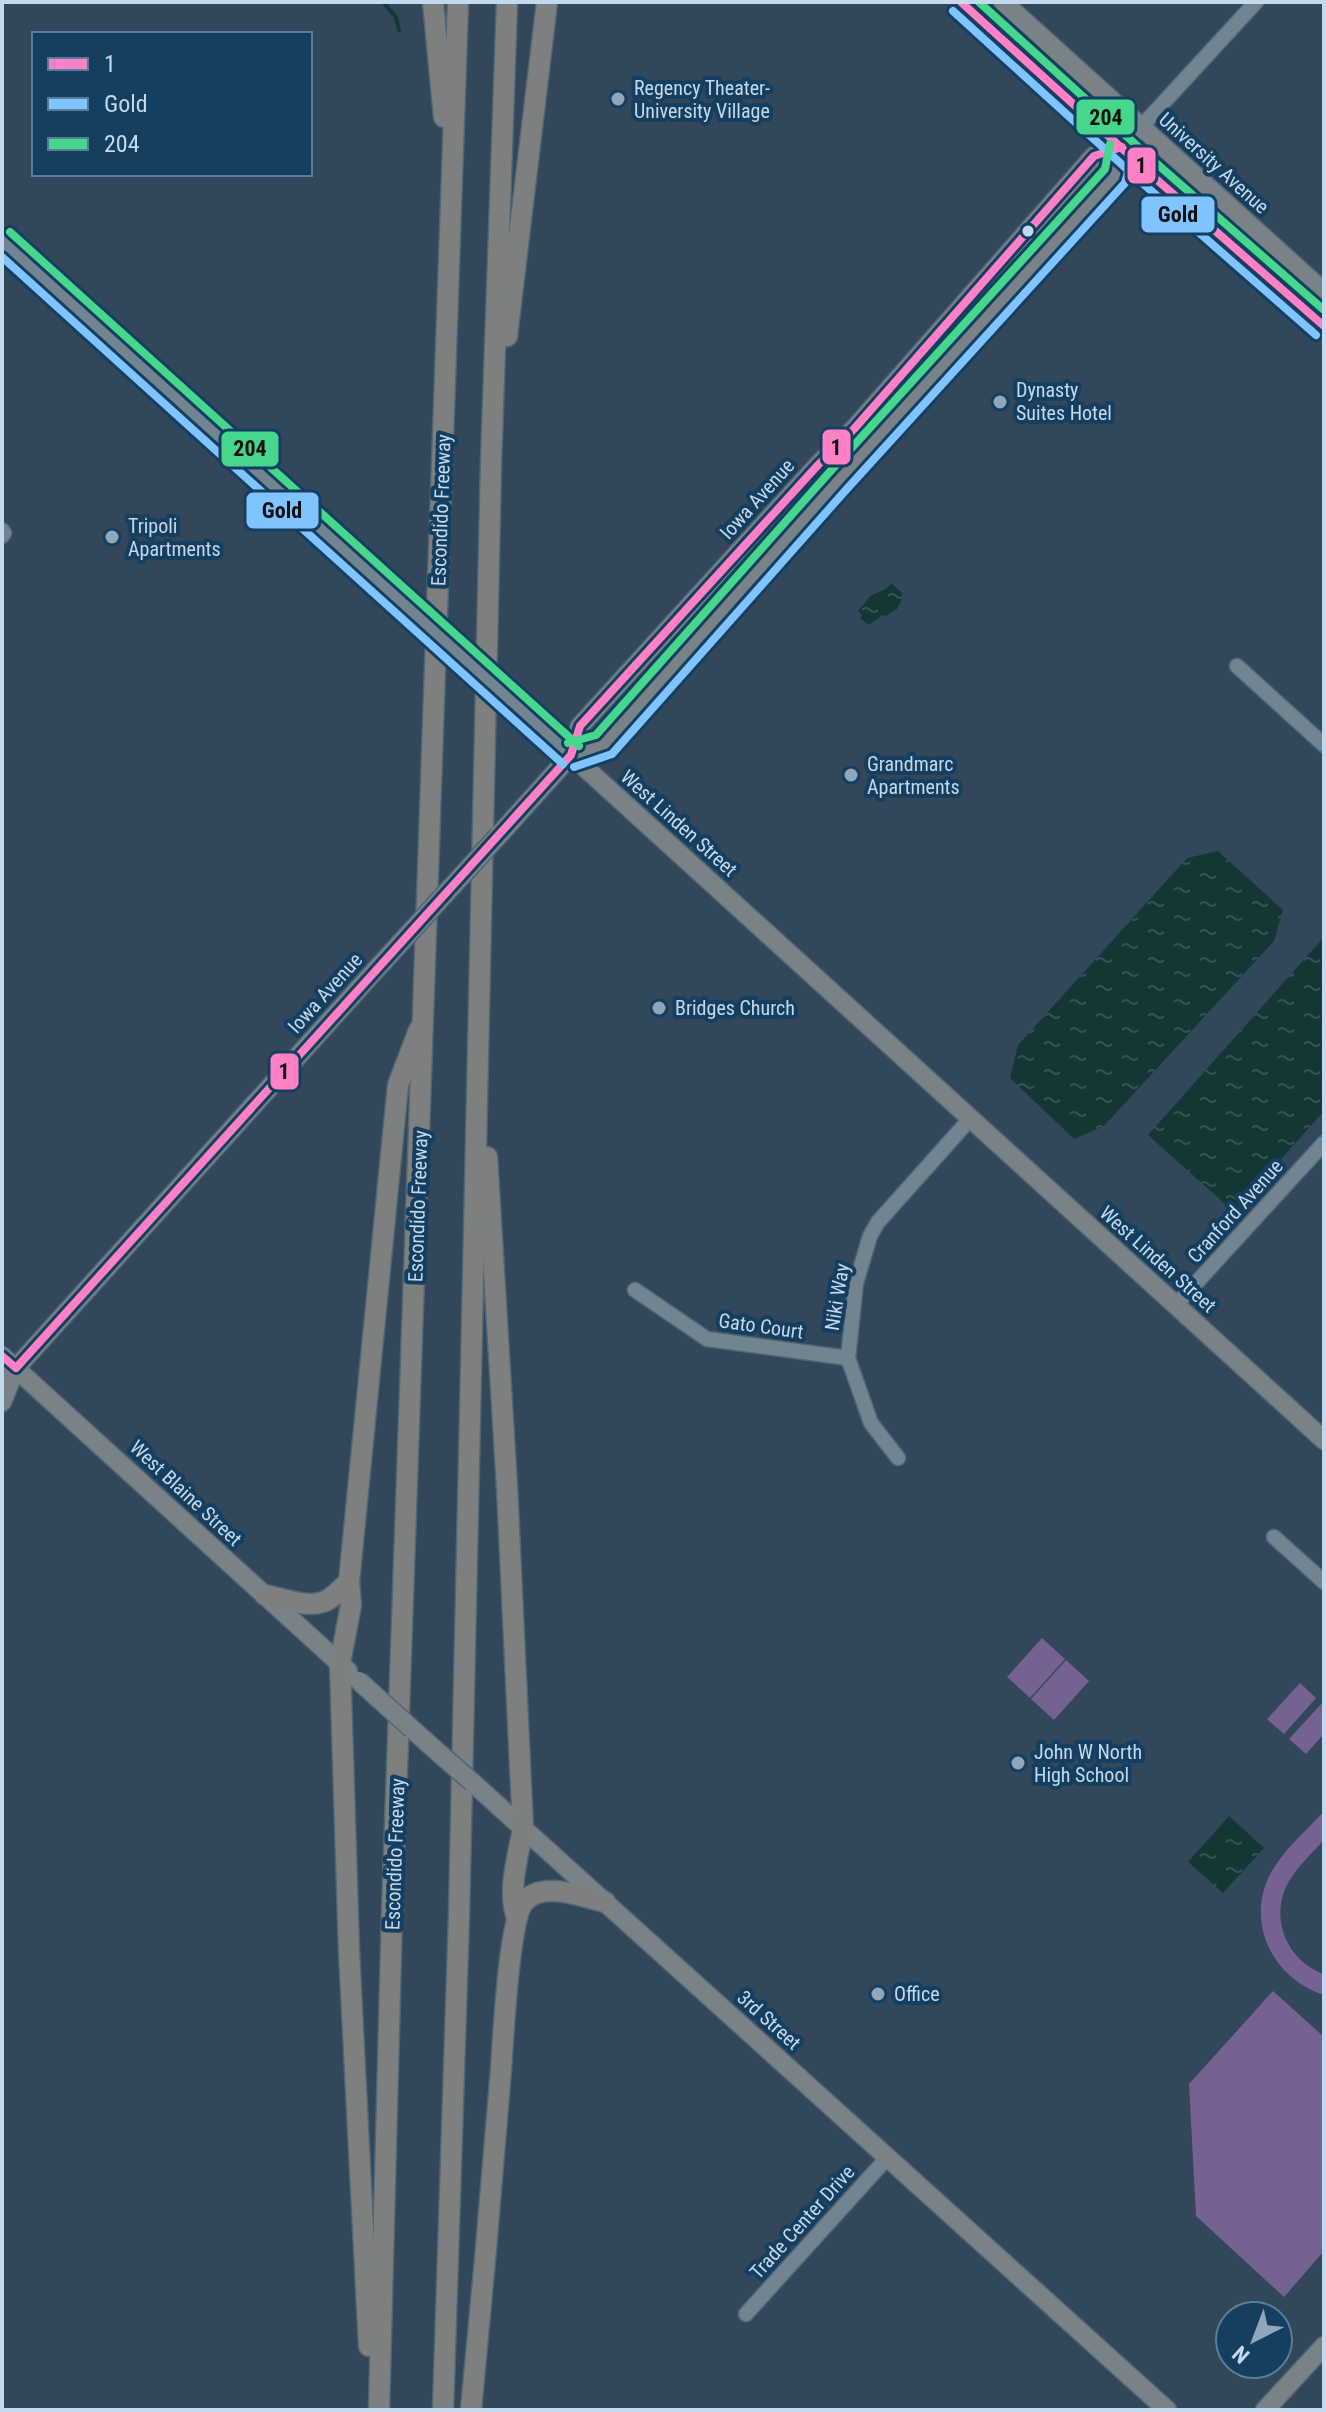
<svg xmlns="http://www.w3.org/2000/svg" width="1326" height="2412" font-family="'Roboto Condensed',sans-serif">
<defs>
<pattern id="water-ripples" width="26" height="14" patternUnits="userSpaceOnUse" patternTransform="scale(2)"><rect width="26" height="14" fill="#133735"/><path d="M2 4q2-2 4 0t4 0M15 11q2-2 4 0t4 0" fill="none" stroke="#345353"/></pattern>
</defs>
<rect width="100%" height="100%" fill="#32485a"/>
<!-- park -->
<g fill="#756192">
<polygon points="1042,1638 1065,1659 1030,1698 1007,1677"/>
<polygon points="1066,1660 1089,1681 1054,1720 1031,1699"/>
<polygon points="1300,1683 1316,1698 1284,1734 1267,1719"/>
<polygon points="1322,1703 1324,1704 1324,1734 1306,1754 1289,1739"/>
<path d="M1324,1811V1840C1312,1853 1297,1867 1288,1883C1269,1918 1287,1961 1324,1974V1995C1270,1978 1242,1916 1275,1866C1288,1846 1308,1829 1324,1811Z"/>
<polygon points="1273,1991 1324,2037 1324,2251 1284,2297 1196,2216 1189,2084"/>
</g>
<!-- water -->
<g fill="url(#water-ripples)">
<polygon points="891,583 901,592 903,597 897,609 886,616 883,615 869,625 860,618 862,615 858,611 870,596 886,589"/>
<polygon points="1218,851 1283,910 1274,941 1104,1126 1074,1139 1010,1078 1018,1045 1187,858"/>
<polygon points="1324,937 1324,1111 1234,1212 1148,1135"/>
<polygon points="1229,1816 1264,1848 1223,1893 1188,1862"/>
</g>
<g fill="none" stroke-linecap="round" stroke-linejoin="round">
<!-- stream -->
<polyline stroke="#133735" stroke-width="4" points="383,2 396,17 399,30"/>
<defs>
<g id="minor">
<polyline points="1141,127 1256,2"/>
<polyline points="2,241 380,583"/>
<polyline points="2,530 4,533 2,536"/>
<polyline points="1237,666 1324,745"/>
<polyline points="544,731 571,755"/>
<polyline points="635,1290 707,1339 848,1358"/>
<polyline points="1176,1305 1324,1143"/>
<polyline points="898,1458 871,1423 848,1358 856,1283 870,1236 878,1222 970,1119"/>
<polyline points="1274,1537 1324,1582"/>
<polyline points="746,2314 888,2157"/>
</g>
<g id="major">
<polyline points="961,2 1148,172 1324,326"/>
<polyline points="1003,2 1324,292"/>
<polyline points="571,755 1324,1440"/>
<polyline points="571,755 603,746 836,483 1116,175 1122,147"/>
<polyline points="499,835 571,755 580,726 818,465 854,429 1094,156 1122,147 1141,127"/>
<polyline points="2,1356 348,1671"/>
<polyline points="2,1402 16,1368 372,974"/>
<polyline points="412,1729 440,1754"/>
<polyline points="472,1782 1167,2410"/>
<polyline points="1265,2410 1324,2346"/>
</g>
<g id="highway">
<polyline points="433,2 444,117"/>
<polyline points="507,336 547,2"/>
<path d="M487,1157L507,1487L523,1829C518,1857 508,1888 516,1915"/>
<path d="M265,1595C282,1598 306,1608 323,1602C333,1599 341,1588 349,1582"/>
<polyline points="369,2346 349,1951 340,1663 351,1605 349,1582 398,1085 419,1030"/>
<polyline points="379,2410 392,1913 458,2"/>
<polyline points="443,2410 459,1915 491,463 507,2"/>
<path d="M471,2410C482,2297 492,2183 501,2070C503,2041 509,1919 524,1902C542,1880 582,1897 605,1902"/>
</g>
</defs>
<!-- minor casing -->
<use href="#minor" stroke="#516575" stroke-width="17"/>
<!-- major casing -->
<use href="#major" stroke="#516575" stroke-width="21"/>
<!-- highway casing -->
<use href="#highway" stroke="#516575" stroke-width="23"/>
<!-- minor -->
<use href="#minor" stroke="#738491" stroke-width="14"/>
<!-- major -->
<use href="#major" stroke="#798287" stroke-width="18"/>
<!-- highway -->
<use href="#highway" stroke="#7d807f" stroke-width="20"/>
<defs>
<polyline id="minor-bridge" points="380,583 544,731"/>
<g id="major-bridge">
<polyline points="372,974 499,835"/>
<polyline points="359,1681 412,1729"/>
<polyline points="440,1754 472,1782"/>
</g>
</defs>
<!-- minor-bridge casing -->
<use href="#minor-bridge" stroke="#516575" stroke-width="17" stroke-linecap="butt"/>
<!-- major-bridge casing -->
<use href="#major-bridge" stroke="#516575" stroke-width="21" stroke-linecap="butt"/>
<!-- minor-bridge -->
<use href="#minor-bridge" stroke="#738491" stroke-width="14"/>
<!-- major-bridge -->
<use href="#major-bridge" stroke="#798287" stroke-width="18"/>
<defs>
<g id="bus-1">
<polyline points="961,2 1148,172 1324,326"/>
<polyline points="2,1356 16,1368 571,755 580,726 818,465 854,429 1094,156 1122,147"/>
</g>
<g id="bus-2">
<polyline points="953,11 1140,181 1316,335"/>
<polyline points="2,257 563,764"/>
<polyline points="574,767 612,754 845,491 1125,183 1134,150"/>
</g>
<g id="bus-3">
<polyline points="979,2 1156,163 1324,310"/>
<polyline points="10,232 579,746"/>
<polyline points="568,743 596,735 827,475 1105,169 1110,144"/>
</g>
</defs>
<!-- bus-1 casing -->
<use href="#bus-1" stroke="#143f60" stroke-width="14"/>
<!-- bus-2 casing -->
<use href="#bus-2" stroke="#143f60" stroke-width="14"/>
<!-- bus-3 casing -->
<use href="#bus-3" stroke="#143f60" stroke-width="14"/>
<!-- bus-1 -->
<use href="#bus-1" stroke="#ff80c5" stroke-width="8"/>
<!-- bus-2 -->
<use href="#bus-2" stroke="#80c4ff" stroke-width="8"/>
<!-- bus-3 -->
<use href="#bus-3" stroke="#46d78d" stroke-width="8"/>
</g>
<!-- markers -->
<g fill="#90a7ba" stroke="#143f60" stroke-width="3">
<circle cx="618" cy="99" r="8"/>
<circle cx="1000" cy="402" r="8"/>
<circle cx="112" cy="537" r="8"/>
<circle cx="851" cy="775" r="8"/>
<circle cx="659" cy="1008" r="8"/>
<circle cx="1018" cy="1763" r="8"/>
<circle cx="878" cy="1994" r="8"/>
</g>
<circle fill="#c3daee" stroke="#143f60" stroke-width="3" cx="1028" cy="231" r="7"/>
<g text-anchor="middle" stroke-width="8" stroke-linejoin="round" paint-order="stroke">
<!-- poi labels -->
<g font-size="20" fill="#c3daee" stroke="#143f60" text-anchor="start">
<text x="634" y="95">Regency Theater-<tspan x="634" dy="23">University Village</tspan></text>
<text x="1016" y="397">Dynasty<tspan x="1016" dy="23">Suites Hotel</tspan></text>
<text x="128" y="533">Tripoli<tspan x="128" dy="23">Apartments</tspan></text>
<text x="867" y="771">Grandmarc<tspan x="867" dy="23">Apartments</tspan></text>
<text x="675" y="1015">Bridges Church</text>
<text x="1034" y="1759">John W North<tspan x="1034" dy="23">High School</tspan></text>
<text x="894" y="2001">Office</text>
</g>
<!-- street labels -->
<g font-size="20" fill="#c3daee" stroke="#143f60">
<text transform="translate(1214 163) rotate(42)" y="7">University Avenue</text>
<text transform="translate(757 499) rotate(-48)" y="7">Iowa Avenue</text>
<text transform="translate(441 510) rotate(-88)" y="7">Escondido Freeway</text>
<text transform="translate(679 823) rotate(42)" y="7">West Linden Street</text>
<text transform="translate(325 993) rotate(-48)" y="7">Iowa Avenue</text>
<text transform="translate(418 1206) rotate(-88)" y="7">Escondido Freeway</text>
<text transform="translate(1235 1211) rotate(-48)" y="7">Cranford Avenue</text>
<text transform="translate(1158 1259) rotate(42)" y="7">West Linden Street</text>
<text transform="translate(837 1297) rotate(-81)" y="7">Niki Way</text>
<text transform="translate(761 1326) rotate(8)" y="7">Gato Court</text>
<text transform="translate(186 1493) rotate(43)" y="7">West Blaine Street</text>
<text transform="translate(395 1854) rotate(-88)" y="7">Escondido Freeway</text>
<text transform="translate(769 2020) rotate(42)" y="7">3rd Street</text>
<text transform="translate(802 2222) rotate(-48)" y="7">Trade Center Drive</text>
</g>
</g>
<g stroke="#143f60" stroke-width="3">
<rect x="1075" y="98" width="61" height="38" rx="8" fill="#46d78d"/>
<rect x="1126" y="146" width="31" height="39" rx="8" fill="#ff80c5"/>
<rect x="1140" y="195" width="76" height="39" rx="8" fill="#80c4ff"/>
<rect x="821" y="428" width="31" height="38" rx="8" fill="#ff80c5"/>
<rect x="220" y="430" width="60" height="38" rx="8" fill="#46d78d"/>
<rect x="245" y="491" width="75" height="39" rx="8" fill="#80c4ff"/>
<rect x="269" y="1052" width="31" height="39" rx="8" fill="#ff80c5"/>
</g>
<g font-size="22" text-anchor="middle" font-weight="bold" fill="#111">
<text x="1106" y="125">204</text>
<text x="1141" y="173">1</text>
<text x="1178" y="222">Gold</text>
<text x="836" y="455">1</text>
<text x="250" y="456">204</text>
<text x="282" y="518">Gold</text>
<text x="284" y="1079">1</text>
</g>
<!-- border -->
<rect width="1326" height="2412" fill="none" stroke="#c3daee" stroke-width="8"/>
<!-- legend -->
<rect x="32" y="32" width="280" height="144" fill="#143f60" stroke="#5a7d99" stroke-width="2"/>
<rect x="48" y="58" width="40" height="12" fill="#ff80c5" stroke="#5a7d99" stroke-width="2"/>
<text x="104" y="72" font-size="24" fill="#c3daee">1</text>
<rect x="48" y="98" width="40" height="12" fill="#80c4ff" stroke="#5a7d99" stroke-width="2"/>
<text x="104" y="112" font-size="24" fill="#c3daee">Gold</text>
<rect x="48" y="138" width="40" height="12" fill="#46d78d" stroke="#5a7d99" stroke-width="2"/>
<text x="104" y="152" font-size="24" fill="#c3daee">204</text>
<!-- north arrow -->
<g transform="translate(1254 2340) rotate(222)"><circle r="38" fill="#143f60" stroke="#5a7d99" stroke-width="2"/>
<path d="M0-6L14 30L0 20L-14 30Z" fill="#90a7ba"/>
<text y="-12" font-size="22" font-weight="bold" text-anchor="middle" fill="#c3daee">N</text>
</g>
</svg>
